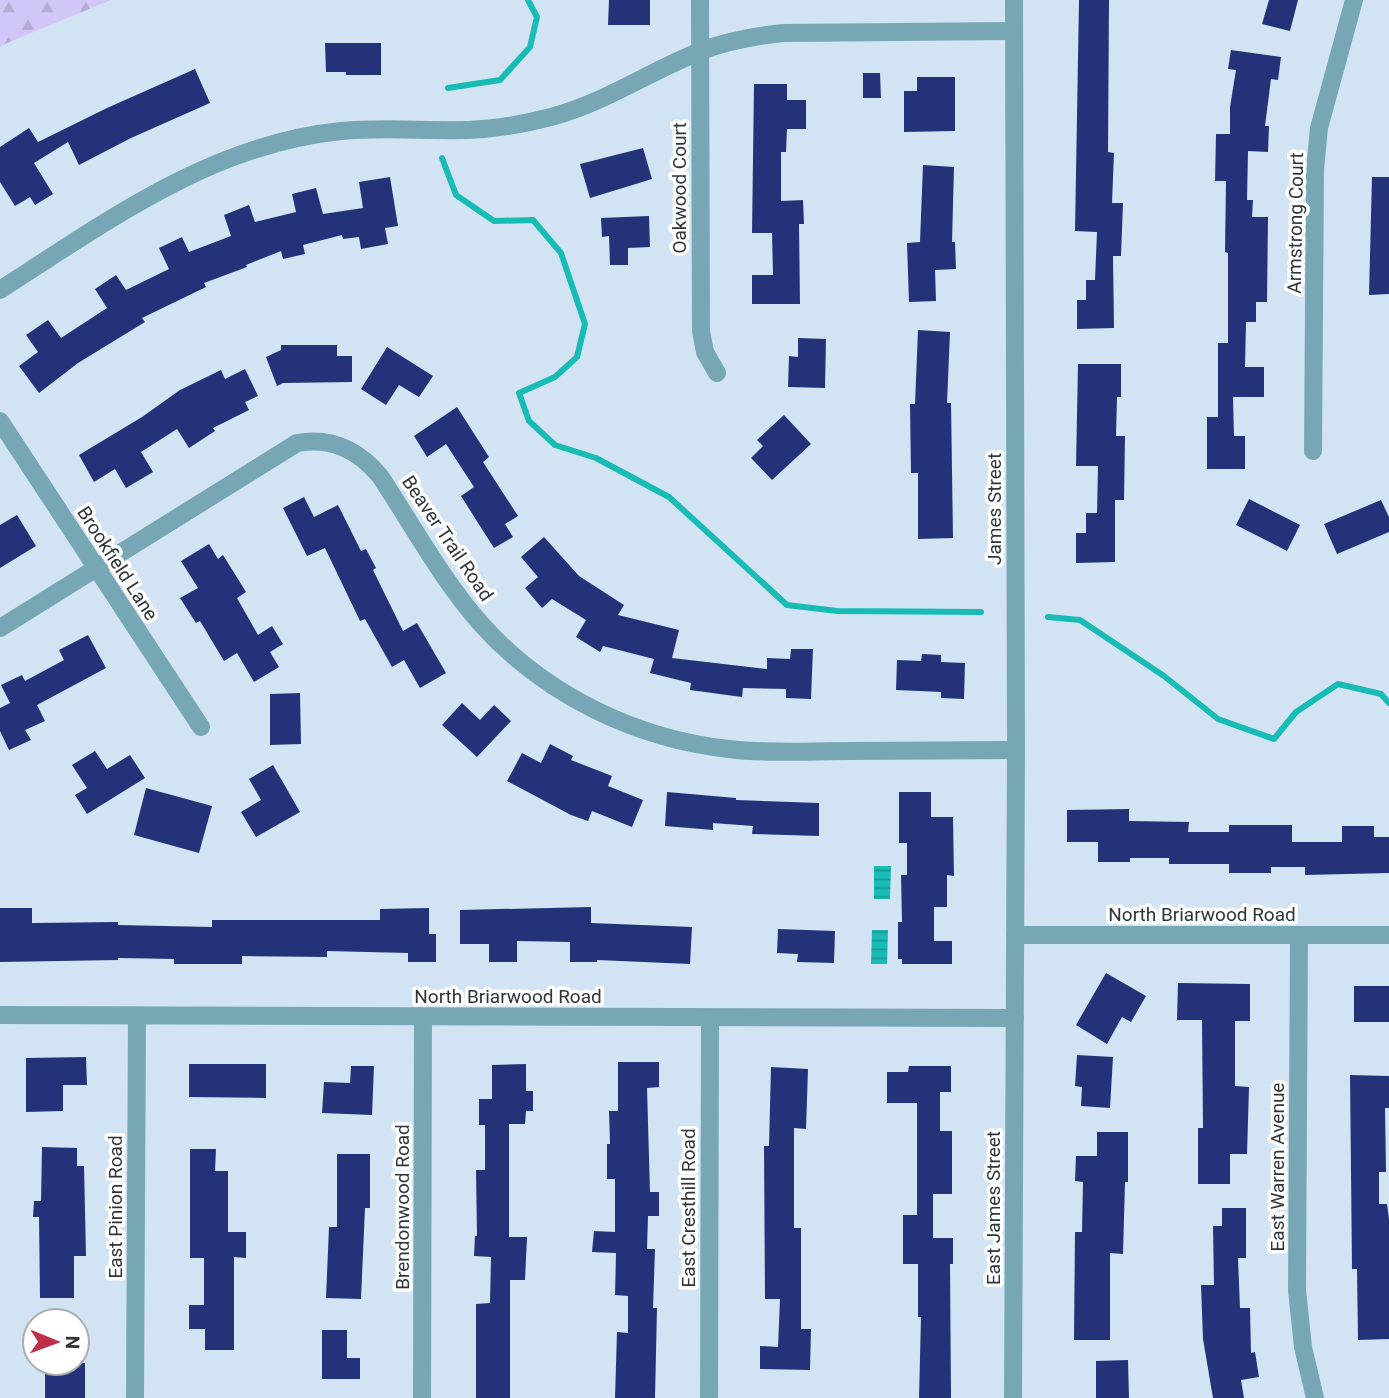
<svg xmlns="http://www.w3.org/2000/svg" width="1389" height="1398" font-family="Roboto,sans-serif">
<defs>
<pattern id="forest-firs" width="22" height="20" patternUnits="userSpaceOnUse" patternTransform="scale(1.75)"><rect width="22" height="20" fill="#d2c5f7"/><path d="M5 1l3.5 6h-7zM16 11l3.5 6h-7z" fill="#b5aad4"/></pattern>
<pattern id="water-rules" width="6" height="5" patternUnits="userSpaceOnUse" patternTransform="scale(1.75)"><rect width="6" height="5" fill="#19bcb5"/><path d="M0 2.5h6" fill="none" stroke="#179a94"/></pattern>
</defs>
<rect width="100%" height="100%" fill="#d2e4f3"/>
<!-- forest -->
<polygon fill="url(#forest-firs)" points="0,0 111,0 0,46"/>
<!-- water -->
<g fill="url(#water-rules)">
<polygon points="874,866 891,866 890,899 874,899"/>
<polygon points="872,930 888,930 887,964 871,964"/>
</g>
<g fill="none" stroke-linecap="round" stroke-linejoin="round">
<!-- stream -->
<g stroke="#19bcb5" stroke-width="6">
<polyline points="448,88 500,80 530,47 537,17 528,0"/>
<polyline points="442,158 456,195 494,221 533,220 561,253 585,324 577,357 555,377 519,393 529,421 555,445 596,458 669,497 787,605 837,611 981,612"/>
<polyline points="1048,617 1080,620 1164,676 1218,719 1274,739 1296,712 1338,684 1381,694 1389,703"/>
</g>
</g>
<!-- building -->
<g fill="#243379">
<polygon points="609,0 650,0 650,25 608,25"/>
<polygon points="1079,0 1109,0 1108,152 1114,153 1112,203 1123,203 1121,256 1113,256 1114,328 1077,329 1077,300 1086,300 1086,280 1095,280 1097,232 1075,231"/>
<polygon points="1269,0 1298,0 1290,31 1262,24"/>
<polygon points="325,43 381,43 381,75 346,75 346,72 326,72"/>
<polygon points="1231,50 1281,57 1278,80 1271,79 1265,126 1269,126 1268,152 1248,151 1247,200 1253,200 1252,217 1268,217 1267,302 1256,302 1256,322 1246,322 1245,367 1264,367 1264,397 1233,397 1234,436 1245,436 1245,469 1207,469 1207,417 1218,417 1218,343 1228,343 1228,253 1225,252 1226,181 1215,181 1216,134 1230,134 1230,107 1236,70 1228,69"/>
<polygon points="195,69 210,103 131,138 79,165 68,142 34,163 53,194 35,205 30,197 15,206 0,182 0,147 29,128 38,142 107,108"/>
<polygon points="863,73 880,73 881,98 863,98"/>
<polygon points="917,77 955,77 955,131 904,132 904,91 917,91"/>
<polygon points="754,84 787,84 787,100 806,100 806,129 787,129 786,152 781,152 781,201 803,200 804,224 799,224 800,304 752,304 752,275 773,275 772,233 752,233"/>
<polygon points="643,148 652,179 590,198 580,164"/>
<polygon points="923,165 954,167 952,242 955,242 956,269 935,270 936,301 909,302 907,243 920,242"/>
<polygon points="390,177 398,226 385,228 388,244 361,249 359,237 343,239 342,235 303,245 305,254 283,259 281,251 246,265 247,267 204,283 206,287 142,318 145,322 78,363 39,393 19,366 38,352 26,335 48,320 61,338 107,308 95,289 116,275 126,290 169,269 159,248 182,237 189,252 231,236 224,215 249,205 255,222 296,212 292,194 316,188 323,214 363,208 359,182"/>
<polygon points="1372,177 1389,177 1389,294 1369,295"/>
<polygon points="649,216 650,247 628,248 628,265 610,265 609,236 602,237 601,218"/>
<polygon points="918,330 950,332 947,403 951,403 953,538 918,539 918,473 911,473 910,404 915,404"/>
<polygon points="798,338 826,339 825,388 788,387 789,356 798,357"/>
<polygon points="281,345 337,345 337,356 352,356 352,382 283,383 277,386 266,357 281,350"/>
<polygon points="387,347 433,376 419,397 399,385 386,405 361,389"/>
<polygon points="1078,364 1121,364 1121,397 1117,397 1116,436 1125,436 1124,500 1115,500 1115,562 1076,563 1076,533 1086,533 1086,513 1097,513 1098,466 1076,466"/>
<polygon points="245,369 258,396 245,402 249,410 213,428 215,431 189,448 177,429 141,452 153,472 126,488 115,469 94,482 79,455 142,417 180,390 221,370 225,379"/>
<polygon points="457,407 489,457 483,462 518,516 505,524 513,537 494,548 461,496 474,487 446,444 427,457 414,436"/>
<polygon points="784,415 811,444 772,480 751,458 763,446 757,440"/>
<polygon points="304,497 314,517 338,505 361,551 366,549 376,568 373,570 403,631 417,623 446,673 420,688 404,660 392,667 365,619 360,621 325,548 307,556 283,508"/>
<polygon points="1249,499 1300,525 1287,551 1236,525"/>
<polygon points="1381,500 1389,517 1389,532 1337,554 1324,524"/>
<polygon points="17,515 36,546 0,568 0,525"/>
<polygon points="544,537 579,576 624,605 618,615 679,630 672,658 767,669 767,658 790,659 791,649 813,649 811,699 786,698 786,689 743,688 742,697 690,690 691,683 650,673 654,659 603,646 600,652 576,637 586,620 552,599 542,608 525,588 538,577 521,557"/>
<polygon points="209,544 218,559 223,555 246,592 237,598 258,635 272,626 283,644 270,652 279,667 254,682 237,653 224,661 200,621 196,623 180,598 198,588 181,561"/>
<polygon points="88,635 106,668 37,705 45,721 25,730 31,740 9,750 0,731 0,708 10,703 1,685 22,675 25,681 64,660 59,650"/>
<polygon points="922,654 941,655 941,662 965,663 964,699 941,698 941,692 896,690 897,660 921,661"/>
<polygon points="300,693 301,744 270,745 270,694"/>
<polygon points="462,703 480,720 494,705 511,721 477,757 442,725"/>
<polygon points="550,744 573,756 571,760 612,776 608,786 643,800 632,827 592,811 588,821 571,815 507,781 522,753 541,763"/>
<polygon points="95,751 107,769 130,755 145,778 87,814 75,795 87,788 72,765"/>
<polygon points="273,765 300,812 256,837 241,812 261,800 249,779"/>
<polygon points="146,788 212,806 199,853 134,835"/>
<polygon points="667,792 736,798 736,800 819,803 819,836 752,834 753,826 713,823 713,830 665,826"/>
<polygon points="899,792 931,792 931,817 953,817 954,876 947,875 947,907 934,907 934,941 952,941 952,964 902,964 902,959 898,959 898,922 902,922 901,875 907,875 907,843 899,843"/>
<polygon points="1129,809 1129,821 1189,822 1188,832 1229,832 1229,825 1292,825 1292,842 1342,842 1342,826 1374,826 1374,837 1389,837 1389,873 1305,875 1305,867 1271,867 1271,873 1229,873 1229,864 1169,864 1169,858 1130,858 1130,862 1098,862 1098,842 1067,842 1067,810"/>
<polygon points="591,907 591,923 692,927 690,964 597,960 597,962 570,962 570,942 517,941 517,962 489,962 489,944 460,944 460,910"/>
<polygon points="0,908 32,908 32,923 118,922 118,925 212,927 212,920 380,920 380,909 429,908 429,934 436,934 436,962 408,962 408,953 327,951 327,957 242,956 242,964 174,964 174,959 118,958 118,960 0,962"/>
<polygon points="778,929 835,931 834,963 797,962 798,954 777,953"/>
<polygon points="1106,973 1146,996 1131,1022 1122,1017 1107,1044 1076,1025"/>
<polygon points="1178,983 1250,984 1250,1021 1235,1021 1235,1086 1249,1087 1247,1154 1230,1154 1230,1184 1198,1184 1198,1128 1203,1128 1202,1020 1177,1020"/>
<rect x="1354" y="986" width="35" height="36"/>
<polygon points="1077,1055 1113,1057 1110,1108 1081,1106 1082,1087 1075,1086"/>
<polygon points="86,1057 87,1085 63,1085 63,1111 26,1112 26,1058"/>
<polygon points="618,1062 659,1062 659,1087 647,1088 650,1192 659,1192 659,1216 648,1216 647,1249 655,1249 653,1308 657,1308 655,1398 615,1398 617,1332 628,1333 628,1296 615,1295 616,1253 592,1252 594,1231 615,1232 615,1179 607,1179 607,1144 610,1144 609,1111 618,1111"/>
<polygon points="189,1064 266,1064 266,1098 189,1097"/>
<polygon points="526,1064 526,1091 533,1091 533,1111 526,1111 525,1124 509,1124 509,1237 527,1237 525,1280 510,1280 510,1398 476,1398 476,1304 490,1303 491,1257 474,1256 475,1236 477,1236 476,1170 485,1170 485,1125 479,1125 479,1099 492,1099 492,1065"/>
<polygon points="351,1066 374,1066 372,1115 322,1113 324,1082 350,1083"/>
<polygon points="909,1066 951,1066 951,1092 940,1092 940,1131 952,1131 952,1194 933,1194 933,1238 953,1238 953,1264 950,1264 951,1398 919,1398 921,1317 918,1317 918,1264 903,1264 903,1215 917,1215 917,1103 887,1103 887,1072 908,1072"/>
<polygon points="771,1067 808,1069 806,1129 794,1128 794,1228 801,1228 801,1329 811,1329 810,1370 760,1369 760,1346 778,1347 780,1299 765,1299 764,1146 769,1146"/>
<polygon points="1350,1075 1389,1076 1389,1108 1385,1108 1386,1172 1379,1172 1379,1204 1387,1204 1389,1219 1389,1339 1358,1340 1357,1269 1352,1269"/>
<polygon points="1097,1132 1128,1132 1128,1182 1125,1182 1123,1254 1110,1253 1110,1340 1074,1340 1075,1232 1082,1232 1083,1182 1075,1181 1076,1156 1097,1156"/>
<polygon points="42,1147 77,1148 77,1166 84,1166 86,1256 74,1256 74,1298 40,1298 39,1217 33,1217 34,1201 41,1201"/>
<polygon points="190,1149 216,1149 215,1171 228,1171 228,1232 246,1232 246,1258 234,1257 234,1350 205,1350 205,1329 189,1329 189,1305 204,1305 204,1258 190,1258"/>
<polygon points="337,1154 370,1154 370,1208 365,1208 361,1299 326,1298 329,1227 337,1227"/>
<polygon points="1222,1208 1246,1208 1246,1258 1238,1258 1240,1308 1250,1308 1251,1353 1255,1352 1259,1377 1241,1380 1244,1398 1213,1398 1203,1339 1201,1285 1214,1285 1213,1226 1222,1226"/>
<polygon points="322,1330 347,1330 347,1358 360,1358 360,1379 322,1379"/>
<polygon points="1128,1360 1129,1398 1096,1398 1096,1361"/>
<rect x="45" y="1363" width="40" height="35"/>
</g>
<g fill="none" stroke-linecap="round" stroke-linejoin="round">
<!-- minor -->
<g stroke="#77a7b4" stroke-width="18">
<polyline points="700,0 701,331 705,352 717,373"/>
<path d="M0,290C106,222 211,144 341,131C383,127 425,131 468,130C495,129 524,124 551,117C605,103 650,71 701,51C727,41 755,36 783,33L1014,31"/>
<polyline points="0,421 201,727"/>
<polyline points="1313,451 1315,170 1319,128 1354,0"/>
<path d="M0,628L297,443C332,437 358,450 380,476C413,526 442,580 482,625C545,695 636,739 729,749C769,754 811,751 851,751C906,751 961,750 1016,750"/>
<polyline points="1015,935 1389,935"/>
<polyline points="1299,935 1297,1290 1303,1347 1315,1398"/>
<polyline points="0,1015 1015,1018"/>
<polyline points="135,1398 137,1016"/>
<polyline points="422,1398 423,1017"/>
<polyline points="709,1398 710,1018"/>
</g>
<!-- tertiary -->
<polyline stroke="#77a7b4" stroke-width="18" points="1013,1398 1016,750 1014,0"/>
</g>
<g text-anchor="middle" stroke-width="7" stroke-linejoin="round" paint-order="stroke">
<!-- street labels -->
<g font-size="19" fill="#2e353a" stroke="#fff">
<text transform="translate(679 188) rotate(-90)" y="7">Oakwood Court</text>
<text transform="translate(1295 223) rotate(-89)" y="7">Armstrong Court</text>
<text transform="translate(994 509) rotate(-90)" y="7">James Street</text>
<text transform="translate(448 538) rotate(56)" y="7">Beaver Trail Road</text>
<text transform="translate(118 563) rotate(57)" y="7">Brookfield Lane</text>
<text x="1202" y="921">North Briarwood Road</text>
<text x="508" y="1003">North Briarwood Road</text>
<text transform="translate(1277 1167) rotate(-90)" y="7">East Warren Avenue</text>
<text transform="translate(115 1207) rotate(-90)" y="7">East Pinion Road</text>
<text transform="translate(402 1207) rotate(-90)" y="7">Brendonwood Road</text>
<text transform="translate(688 1208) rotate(-90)" y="7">East Cresthill Road</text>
<text transform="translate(993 1208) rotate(-90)" y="7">East James Street</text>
</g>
</g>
<!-- north arrow -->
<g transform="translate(56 1342) rotate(91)"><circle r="33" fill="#ffffff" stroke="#abaeb0" stroke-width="2"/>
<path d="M0-5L12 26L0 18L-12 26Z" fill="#c02f49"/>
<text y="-10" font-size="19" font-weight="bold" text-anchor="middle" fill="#2e353a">N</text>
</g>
</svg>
